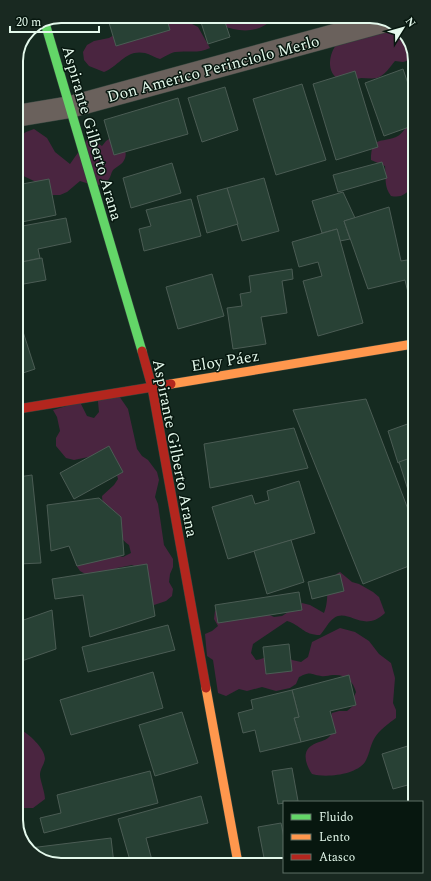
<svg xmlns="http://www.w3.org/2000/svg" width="431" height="881" font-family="Spectral,serif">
<rect width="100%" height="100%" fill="#152a20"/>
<!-- green -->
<g fill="#4a2540">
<path d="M146,16H170L175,21L190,23L198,27L210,48C198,54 187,50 175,52C170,53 164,57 160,59C155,58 150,54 145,53C126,49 119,66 104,72L89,66L84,60L83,52L87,45L94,41L109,38Z"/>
<path d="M218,16H275C261,34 240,33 221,25Z"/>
<path d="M390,23L398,26L410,60L403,62L395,61C390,67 385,75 377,78C372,79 366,78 361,78C356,79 348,82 343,81C326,76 328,56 336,45Z"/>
<path d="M412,121V188C405,194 402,198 391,196C384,187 386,178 385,166L371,160C371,136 381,143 396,137C403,134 406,126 412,121Z"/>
<path d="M34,129L47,138L55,152L70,164L89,137L102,146L106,141L112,137C120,143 131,151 123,162C121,165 116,167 113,170C111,173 111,176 109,179C101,189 89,184 80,181L67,192L60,195H51L34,181L17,173L16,135L20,136L26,132Z"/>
<path d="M97,391L119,396L128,409L137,449L142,456L148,460L157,472L159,480L155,497L158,504L164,545L173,559V567L170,574L169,582L173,589L172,596L166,601L151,606L139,568L132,565L117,568L111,572L87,575L80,571L76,565L75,557L116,555L123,557L131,553L129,545C118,538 102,509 102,496L114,485L118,479L116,471L98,455L74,460L66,458L56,446V438L60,431L57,417L53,410L80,402L87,416L94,418L99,412Z"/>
<path d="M340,572L352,582L359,584L373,592L379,597L385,613C363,634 349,608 334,618C328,622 325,630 320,635C303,635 301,625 287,621L253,644L251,653L256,660C265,659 271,654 280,651L292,660L301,662L308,657L312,642L340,628L355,632L369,641L379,654L391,663L395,678L393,703L396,710V718C388,724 379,730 374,739C370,746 369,756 365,762C356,775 326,778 312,774C307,767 301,753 311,746C317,741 325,742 330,736C332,733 332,730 333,727L330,720L332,713L339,711H347L353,706V699L356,692C353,681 346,674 333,675C329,675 325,677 321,676C309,674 311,671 299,677L296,684L290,688L276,691L262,687L247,691L239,689L226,696L218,693L213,660L207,656L205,634L212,631L218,626L214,619L215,611L221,605L261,611L274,617L282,616L302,603L310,605L324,613C331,597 322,581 340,572Z"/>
<path d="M19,729C28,733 45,748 45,759C44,765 40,769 40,775C40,780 45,792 45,799L33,808H19Z"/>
</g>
<!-- building -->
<g fill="#284135" stroke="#4b5c54">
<polygon points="107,16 166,16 170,30 116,46"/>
<polygon points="199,16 223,16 230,37 208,44"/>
<polygon points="403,69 412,95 412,126 384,136 365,83"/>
<polygon points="355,71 378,147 336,160 313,84"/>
<polygon points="302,84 326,160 276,175 253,99"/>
<polygon points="225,87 238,130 202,142 188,98"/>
<polygon points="178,98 188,134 114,155 104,120"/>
<polygon points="382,162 387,178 338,192 333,175"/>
<polygon points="172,163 181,193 131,208 123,178"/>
<polygon points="264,178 279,231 242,241 227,188"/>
<polygon points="49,179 56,215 17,223 17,185"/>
<polygon points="227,188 238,224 207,233 197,196"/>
<polygon points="343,192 355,218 344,221 350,239 340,241 337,229 322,233 312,201"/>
<polygon points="191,199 201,236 144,251 139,229 151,226 146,210"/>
<polygon points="389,207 401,261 413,259 413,309 412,309 405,280 368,289 344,221"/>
<polygon points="66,218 71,242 38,249 40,258 17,263 17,227"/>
<polygon points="337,229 363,323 318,336 303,281 322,276 318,262 299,267 292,242"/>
<polygon points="412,230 413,247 408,231"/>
<polygon points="42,258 46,280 18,285 17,263"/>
<polygon points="292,269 293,279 282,281 287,313 261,317 266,344 233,349 227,308 242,306 240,294 251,292 249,276"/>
<polygon points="212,274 224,316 178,329 166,287"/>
<polygon points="17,313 35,369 17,375"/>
<polygon points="366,399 414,525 414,564 363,584 293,410"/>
<polygon points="413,422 413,457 398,463 388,431"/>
<polygon points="294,428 308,468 210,488 204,444"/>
<polygon points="109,446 123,472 74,499 60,473"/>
<polygon points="413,457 414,495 410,496 399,462"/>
<polygon points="32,475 41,563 18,564 18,477"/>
<polygon points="299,481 315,533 228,559 212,507 252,495 255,504 269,500 267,491"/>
<polygon points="414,495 414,517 408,497"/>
<polygon points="99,498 121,517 124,555 77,566 69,546 51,551 47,505"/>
<polygon points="291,540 304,582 267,594 254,551"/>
<polygon points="147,564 155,616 90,637 83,595 55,599 52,579"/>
<polygon points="18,574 21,616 18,616"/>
<polygon points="340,574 344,591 312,599 308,582"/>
<polygon points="299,592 302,610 218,623 215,605"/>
<polygon points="52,610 56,649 19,662 18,622"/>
<polygon points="168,625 175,650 88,672 82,647"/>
<polygon points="289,644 292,671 266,674 263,647"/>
<polygon points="153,672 163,708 71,735 60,700"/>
<polygon points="349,675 356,705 330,711 336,733 301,742 294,718 299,717 292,690"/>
<polygon points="292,690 299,717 294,718 301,742 260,752 255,730 243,733 238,713 253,709 251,700"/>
<polygon points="182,712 198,763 155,776 139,725"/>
<polygon points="414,744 415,783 393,789 382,754"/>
<polygon points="292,768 298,801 278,804 272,771"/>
<polygon points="150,771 158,803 44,833 40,818 61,813 57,795"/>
<polygon points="201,796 208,823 146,838 153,864 131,864 118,819"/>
<polygon points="281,823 284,838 284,863 265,863 258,827"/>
<polygon points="111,838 114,864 58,865 34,856 30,851 30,848"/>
</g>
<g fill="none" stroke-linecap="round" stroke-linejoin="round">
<defs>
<polyline id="street" points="16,116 70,107 386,21"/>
<polyline id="fast" points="45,23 142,351"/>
<g id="slow">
<polyline points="171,384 413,344"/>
<polyline points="206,688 238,863"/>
</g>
<g id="jam">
<polyline points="142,351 152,387 206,688"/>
<polyline points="18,409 171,384"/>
</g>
</defs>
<!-- street casing -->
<use href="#street" stroke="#34453d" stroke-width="23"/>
<!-- fast casing -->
<use href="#fast" stroke="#34453d" stroke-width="10"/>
<!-- slow casing -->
<use href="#slow" stroke="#34453d" stroke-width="10"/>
<!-- jam casing -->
<use href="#jam" stroke="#34453d" stroke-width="10"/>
<!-- street -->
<use href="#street" stroke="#6a615c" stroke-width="22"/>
<!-- fast -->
<use href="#fast" stroke="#63d668" stroke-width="9"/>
<!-- slow -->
<use href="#slow" stroke="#ff974d" stroke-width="9"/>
<!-- jam -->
<use href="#jam" stroke="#b3261e" stroke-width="9"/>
</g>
<g text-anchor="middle" stroke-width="3" stroke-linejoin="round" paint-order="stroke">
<!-- street labels -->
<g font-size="16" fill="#e4f9ec" stroke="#07170f">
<text transform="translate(213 68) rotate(-15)" y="6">Don Americo Perinciolo Merlo</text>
<text transform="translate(93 133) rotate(74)" y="6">Aspirante Gilberto Arana</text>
<text transform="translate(225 360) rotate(-9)" y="6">Eloy Páez</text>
<text transform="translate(176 448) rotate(79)" y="6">Aspirante Gilberto Arana</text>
</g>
</g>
<!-- crop -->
<path d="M0 0H431V881H0ZM61 23H370A38 38 0 0 1 408 61V820A38 38 0 0 1 370 858H61A38 38 0 0 1 23 820V61A38 38 0 0 1 61 23Z" fill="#192921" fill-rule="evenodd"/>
<path fill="none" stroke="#e4f9ec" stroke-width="2" d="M61 23H370A38 38 0 0 1 408 61V820A38 38 0 0 1 370 858H61A38 38 0 0 1 23 820V61A38 38 0 0 1 61 23Z"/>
<!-- legend -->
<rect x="283" y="801" width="140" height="72" fill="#07170f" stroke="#5f7167"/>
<rect x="291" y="814" width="20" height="6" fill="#63d668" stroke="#5f7167"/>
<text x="319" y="821" font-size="12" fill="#e4f9ec">Fluido</text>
<rect x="291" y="834" width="20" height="6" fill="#ff974d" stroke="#5f7167"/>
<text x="319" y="841" font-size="12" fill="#e4f9ec">Lento</text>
<rect x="291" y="854" width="20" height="6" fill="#b3261e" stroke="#5f7167"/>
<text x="319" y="861" font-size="12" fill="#e4f9ec">Atasco</text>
<!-- north arrow -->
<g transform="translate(403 28) rotate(53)" stroke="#07170f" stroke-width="3" paint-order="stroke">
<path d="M0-3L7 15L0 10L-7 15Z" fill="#e4f9ec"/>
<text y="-6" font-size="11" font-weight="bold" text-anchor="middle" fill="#e4f9ec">N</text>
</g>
<!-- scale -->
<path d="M10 26v6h89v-6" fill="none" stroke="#e4f9ec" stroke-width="2"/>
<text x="16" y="26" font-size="12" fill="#e4f9ec" stroke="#07170f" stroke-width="3" paint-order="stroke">20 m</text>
</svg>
